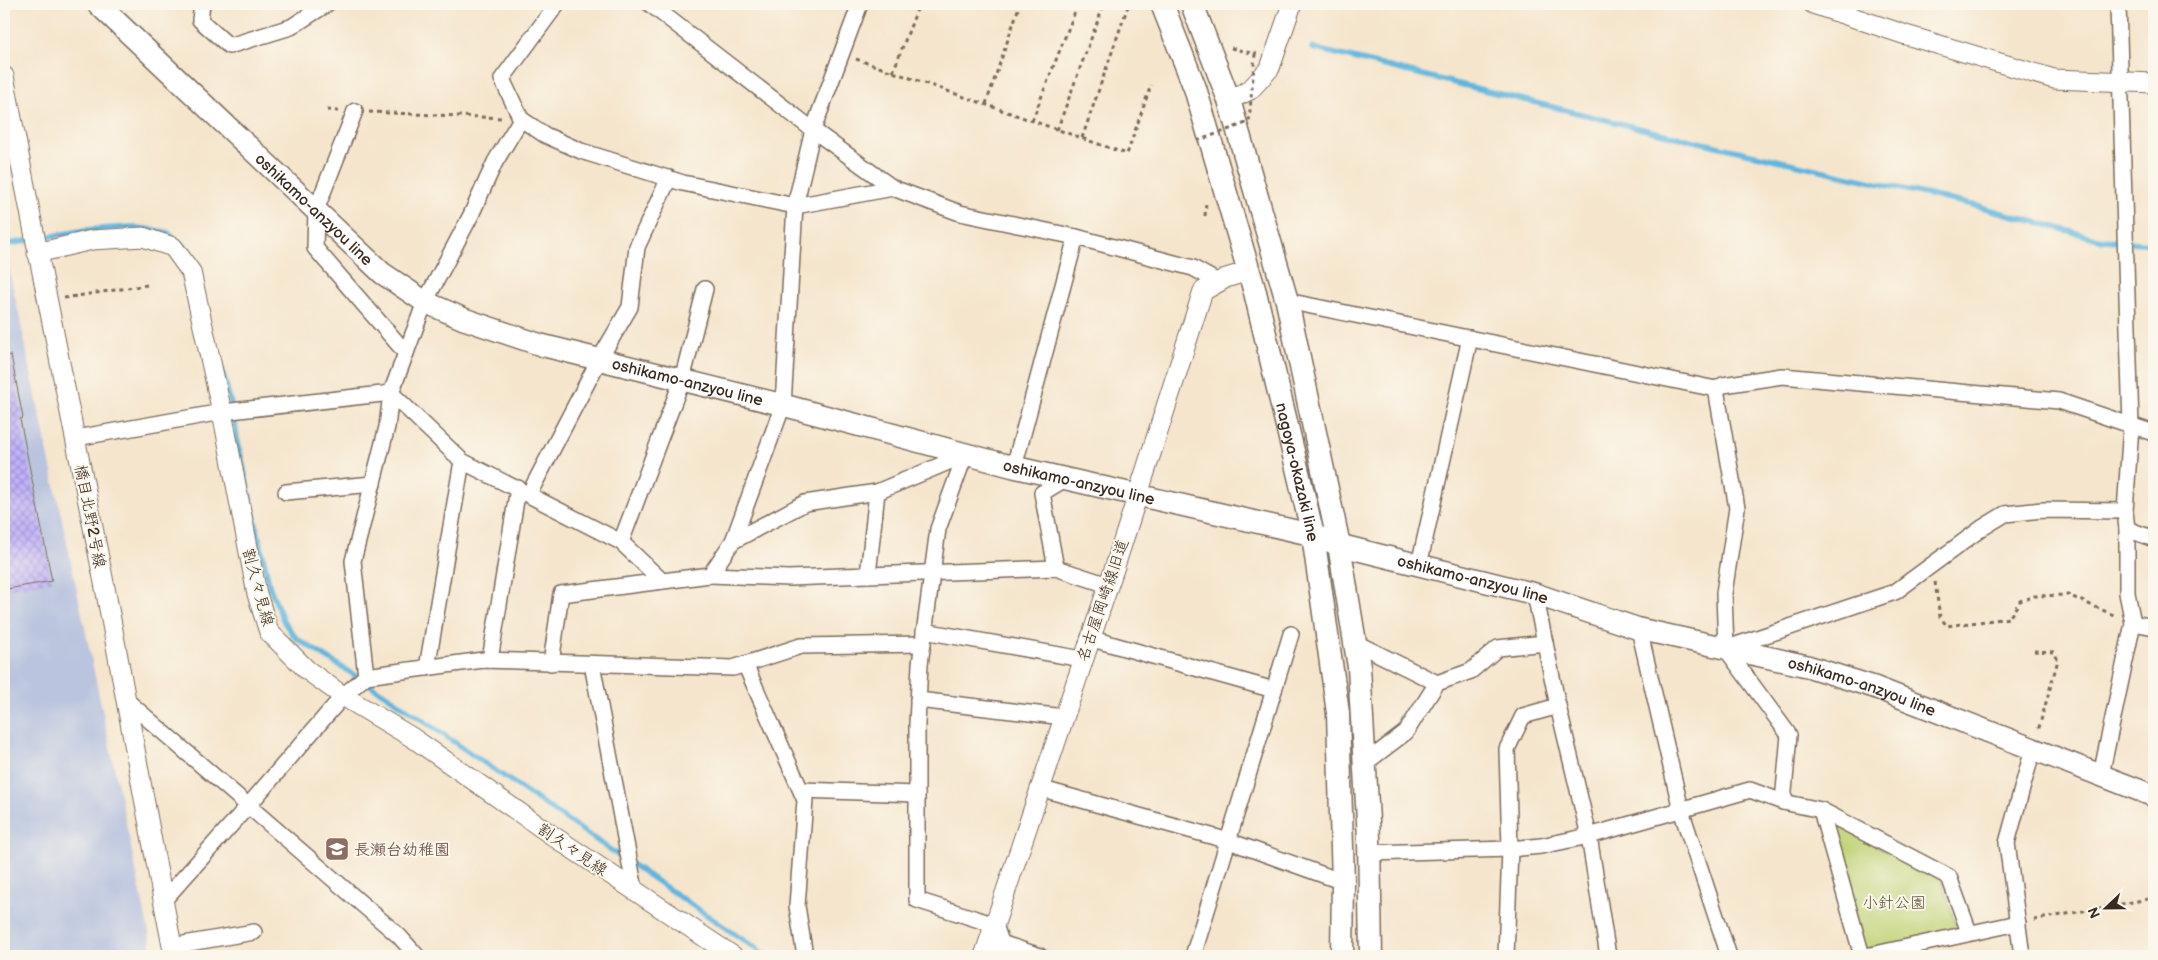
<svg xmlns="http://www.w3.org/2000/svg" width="2158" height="960" font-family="'Balsamiq Sans','Klee One',sans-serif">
<defs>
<pattern id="building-cross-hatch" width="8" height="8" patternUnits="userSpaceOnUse" patternTransform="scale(1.25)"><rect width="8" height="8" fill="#c0b1fb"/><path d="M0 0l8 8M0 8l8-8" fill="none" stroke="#9d90cb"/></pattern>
</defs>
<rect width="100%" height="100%" fill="#fbf7ec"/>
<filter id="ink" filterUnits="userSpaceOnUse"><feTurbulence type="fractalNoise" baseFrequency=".02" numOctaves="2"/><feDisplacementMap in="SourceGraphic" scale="10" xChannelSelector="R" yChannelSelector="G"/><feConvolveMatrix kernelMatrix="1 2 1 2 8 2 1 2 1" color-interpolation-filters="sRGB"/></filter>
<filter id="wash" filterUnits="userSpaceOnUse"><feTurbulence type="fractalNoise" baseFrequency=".0096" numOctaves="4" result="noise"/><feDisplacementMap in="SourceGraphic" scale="20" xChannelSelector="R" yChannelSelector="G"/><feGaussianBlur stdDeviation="1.12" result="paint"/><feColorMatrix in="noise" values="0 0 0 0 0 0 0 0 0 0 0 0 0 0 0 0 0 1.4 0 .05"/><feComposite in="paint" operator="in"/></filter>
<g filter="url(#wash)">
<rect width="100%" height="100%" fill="#f5e5cc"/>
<!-- industrial -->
<polygon fill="#bac4de" points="4,244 154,956 4,956"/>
<!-- park -->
<polygon fill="#bfd175" stroke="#7d7e4a" points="1835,825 1942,880 1957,929 1864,951"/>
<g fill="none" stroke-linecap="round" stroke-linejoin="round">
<!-- stream -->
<g stroke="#61b5dd" stroke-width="5.5">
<polyline points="1312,48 1651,131 1981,207 2102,240 2154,244"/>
<polyline points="4,245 85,230 131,227 167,232 188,249 193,261"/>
<polyline points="220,362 233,411 237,438 270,588 284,622 296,638 389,697 625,860"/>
<polyline points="633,865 767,956"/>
</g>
</g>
<g id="blocks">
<!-- building -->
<polygon fill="url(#building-cross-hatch)" points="11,355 23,418 20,419 52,581 7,589 4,572 4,356"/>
</g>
</g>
<g filter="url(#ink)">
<use href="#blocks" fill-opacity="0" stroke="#7c6b5b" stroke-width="1"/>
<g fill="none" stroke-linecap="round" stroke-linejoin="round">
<defs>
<g id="minor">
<polyline points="202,4 200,20 229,46 291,27 327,4"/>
<polyline points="650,4 813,130 893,188 960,213 1076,237 1193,268 1218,282"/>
<polyline points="355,111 316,210 315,248 406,353"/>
<polyline points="521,119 502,79 557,4"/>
<polyline points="1287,301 1716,389 1723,385 1782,376 2059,401 2154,433"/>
<polyline points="1716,389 1737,508 1724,593 1726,649 1789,735 1783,802"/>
<polyline points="391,393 462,461 621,542 662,581"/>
<polyline points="76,438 222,412 391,393"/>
<polyline points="965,455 938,529 920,664 917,724 917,900 995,925 1006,956"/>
<polyline points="1014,467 1076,237"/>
<polyline points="286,492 373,484"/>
<polyline points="529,494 599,360 630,307 637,247 669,178"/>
<polyline points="2127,529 2154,539"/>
<polyline points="733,541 805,503 877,492 965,455"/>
<polyline points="621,542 682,380 705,289"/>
<polyline points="1419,565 1470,338"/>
<polyline points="1056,568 1042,493 1065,479"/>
<polyline points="710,575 789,578 868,575 877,492"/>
<polyline points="868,575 1056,568 1108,585"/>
<polyline points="1535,594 1558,706 1589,836 1608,956"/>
<polyline points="2133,623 2154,627"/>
<polyline points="1639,629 1681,810 1729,956"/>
<polyline points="924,631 1082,659"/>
<polyline points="1089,638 1274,690"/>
<polyline points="1354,642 1437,683"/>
<polyline points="1727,648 1895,592 1982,528 2005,514 2042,510 2125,511"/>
<polyline points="490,660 518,488"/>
<polyline points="551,663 561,594 710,575 733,541 783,405 795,206 813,130 860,4"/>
<polyline points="592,664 635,890"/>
<polyline points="745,664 805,800 797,906 805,956"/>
<polyline points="427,668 462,461"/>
<polyline points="366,676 353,561 387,427 391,393 425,302 471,215 495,162 521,119 545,135 581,151 683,183 795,206 893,188"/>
<polyline points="126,700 399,936 417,956"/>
<polyline points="918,700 1064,717"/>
<polyline points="1364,764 1406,732 1437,683 1471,671 1498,648 1545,643"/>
<polyline points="2101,775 2133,623 2127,593 2127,529 2125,511 2131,426 2118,4"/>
<polyline points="1039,788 1229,841 1343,882"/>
<polyline points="801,790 917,794"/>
<polyline points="1821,810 1862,956"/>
<polyline points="1369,853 1510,849 1541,846 1589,836 1750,790 1783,802 1821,810 1949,877 1969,932"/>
<polyline points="163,901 248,806 343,696 366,676 483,660 733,668 801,646 923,644"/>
<polyline points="1001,943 1040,956"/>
<polyline points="172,946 254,932"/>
<polyline points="1193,956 1291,634"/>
<polyline points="1506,956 1510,849 1507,749 1523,716 1558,706"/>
<polyline points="1866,956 2018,923"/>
<polyline points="2022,956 2007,843 2033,749"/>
</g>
<g id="tertiary">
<polyline points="1813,4 1906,35 2054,79 2154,83"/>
<path d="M4,76C36,248 72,420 106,593C129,714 150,835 174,956"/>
<polyline points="1229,100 1250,90 1270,68 1292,4"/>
<polyline points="37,253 92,240 143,237 173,247 191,272 222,412 257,594 269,632 307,670 343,696 413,738 553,836 733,956"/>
<polyline points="984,956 1117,560 1203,291 1226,278 1249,271"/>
</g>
<g id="secondary">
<path id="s1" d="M98,4L382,273L425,302L464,319L541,345L783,405L1014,467L1313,535L1339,545L1535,594L1639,629L1807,666L1874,687L2154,796"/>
</g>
<g id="primary">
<path id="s2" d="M1162,4L1195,88L1255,292L1313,535L1338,713L1343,882L1342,956"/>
<polyline points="1192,4 1229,100 1287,301 1339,545 1359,667 1369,838 1371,956"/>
</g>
</defs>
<!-- minor casing -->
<use href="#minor" stroke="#7c6b5b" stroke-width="18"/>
<!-- tertiary casing -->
<use href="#tertiary" stroke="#7c6b5b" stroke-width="21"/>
<!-- secondary casing -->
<use href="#secondary" stroke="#7c6b5b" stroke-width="24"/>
<!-- primary casing -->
<use href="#primary" stroke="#7c6b5b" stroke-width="25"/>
<!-- path -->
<g stroke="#7c6b5b" stroke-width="3" stroke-dasharray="4 4" stroke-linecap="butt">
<polyline points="1123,4 1128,6 1135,4"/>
<polyline points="1231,48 1255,54 1256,52"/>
<polyline points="856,59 1127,154 1151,85"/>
<polyline points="893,72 919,4"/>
<polyline points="986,104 1020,4"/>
<polyline points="327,110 338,111"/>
<polyline points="369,112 503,118"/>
<polyline points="1032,121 1078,4"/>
<polyline points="1057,130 1104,4"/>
<polyline points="1082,138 1128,6"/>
<polyline points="1205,216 1206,201"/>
<polyline points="64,298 147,285"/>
<polyline points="1935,582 1940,617 1947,626 2009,618 2020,601 2034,596 2068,595 2116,616"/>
<polyline points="2034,651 2054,652 2058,660 2038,731"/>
<polyline points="2151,898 2152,836 2154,831"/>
<polyline points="2034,920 2154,898"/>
</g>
<!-- minor -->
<use href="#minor" stroke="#fff" stroke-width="15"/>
<!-- tertiary -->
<use href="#tertiary" stroke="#fff" stroke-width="19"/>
<!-- secondary -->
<use href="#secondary" stroke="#fff" stroke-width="21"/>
<!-- primary -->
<use href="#primary" stroke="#fff" stroke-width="22"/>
<!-- path-bridge -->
<polyline stroke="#7c6b5b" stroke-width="3" stroke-dasharray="4 4" stroke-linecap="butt" points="1197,141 1249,122 1255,54"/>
</g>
</g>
<!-- icons -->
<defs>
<symbol id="school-square" viewBox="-11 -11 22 22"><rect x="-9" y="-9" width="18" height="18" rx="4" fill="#8d6e63" stroke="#fbf7ec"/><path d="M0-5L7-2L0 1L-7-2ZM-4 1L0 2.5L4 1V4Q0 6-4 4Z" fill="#fff"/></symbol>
</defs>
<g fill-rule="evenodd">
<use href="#school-square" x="323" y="835" width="28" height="28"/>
</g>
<g text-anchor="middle" stroke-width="4" stroke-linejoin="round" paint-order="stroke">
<!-- street labels -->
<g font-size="16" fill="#3b2a1e" stroke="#fbf7ec">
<text dy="6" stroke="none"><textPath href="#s1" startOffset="298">oshikamo-anzyou line</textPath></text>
<text dy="6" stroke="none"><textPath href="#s1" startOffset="718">oshikamo-anzyou line</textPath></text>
<text dy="6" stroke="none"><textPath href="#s2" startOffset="488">nagoya-okazaki line</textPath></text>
<text dy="6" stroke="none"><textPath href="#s1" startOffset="1122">oshikamo-anzyou line</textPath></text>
<text transform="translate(91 516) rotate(79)" y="6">橋目北野2号線</text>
<text dy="6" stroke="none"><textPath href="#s1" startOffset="1528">oshikamo-anzyou line</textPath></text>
<text transform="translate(259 587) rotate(75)" y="6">割久々見線</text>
<text transform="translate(1102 600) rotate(-71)" y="6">名古屋岡崎線旧道</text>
<text dy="6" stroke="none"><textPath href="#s1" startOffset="1932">oshikamo-anzyou line</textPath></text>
<text transform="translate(573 849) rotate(34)" y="6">割久々見線</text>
</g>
<!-- education labels -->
<g font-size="16" font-weight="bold" fill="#785e54" stroke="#fbf7ec" text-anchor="start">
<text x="354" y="855">長瀬台幼稚園</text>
</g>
<!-- park labels -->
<g font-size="16" fill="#5c5434" stroke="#fbf7ec">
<text x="1894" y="908">小針公園</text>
</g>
</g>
<!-- margin -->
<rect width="2158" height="960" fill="none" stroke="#fbf7ec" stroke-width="20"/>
<!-- north arrow -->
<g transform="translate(2106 908) rotate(248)" stroke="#fbf7ec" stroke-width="4" paint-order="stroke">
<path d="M0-4L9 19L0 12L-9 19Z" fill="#3b2a1e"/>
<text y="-8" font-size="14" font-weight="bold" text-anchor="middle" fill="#3b2a1e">N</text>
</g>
</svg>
